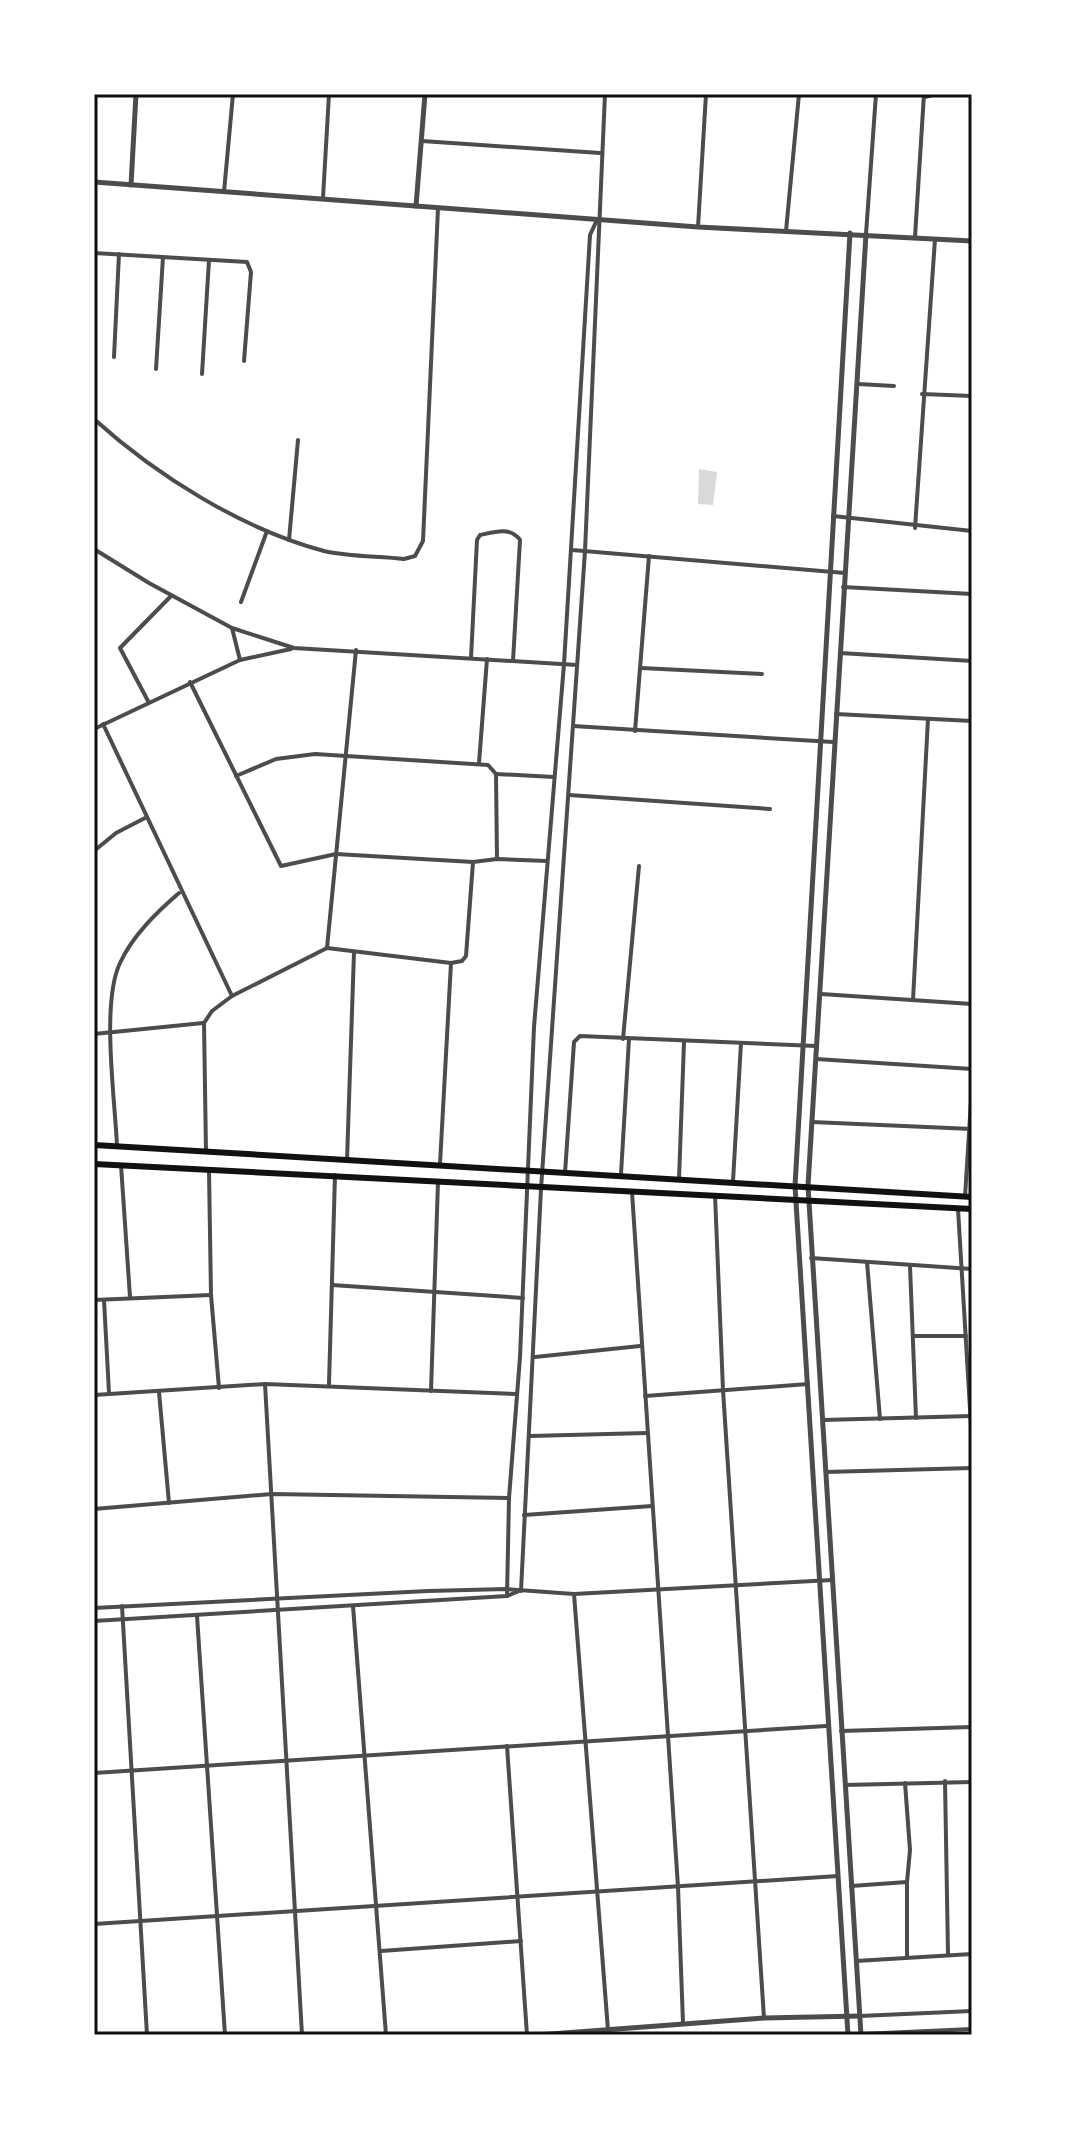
<svg xmlns="http://www.w3.org/2000/svg" width="1066" height="2129" font-family="Ubuntu,sans-serif">
<rect width="100%" height="100%" fill="#fff"/>
<!-- water -->
<polygon fill="#d9d9d9" points="699,469 717,472 713,505 698,504"/>
<g fill="none" stroke-linecap="round" stroke-linejoin="round">
<!-- minor -->
<g stroke="#4c4c4c" stroke-width="4">
<polyline points="925,97 936,94"/>
<polyline points="422,141 600,153"/>
<polyline points="224,192 233,94"/>
<polyline points="323,198 329,94"/>
<polyline points="698,227 706,94"/>
<polyline points="786,231 799,94"/>
<polyline points="866,234 876,94"/>
<polyline points="915,237 924,94"/>
<polyline points="94,253 247,262 251,272 244,361"/>
<polyline points="114,357 119,254"/>
<polyline points="156,369 163,257"/>
<polyline points="202,374 209,260"/>
<polyline points="858,384 894,386"/>
<polyline points="922,394 972,396"/>
<path d="M94,419C157,476 242,529 324,551C349,557 379,556 404,559L415,556L423,541L438,208"/>
<polyline points="833,516 972,531"/>
<polyline points="915,528 935,239"/>
<polyline points="289,540 298,440"/>
<polyline points="94,549 149,583 232,628 294,648 577,665"/>
<polyline points="572,550 845,573"/>
<polyline points="843,587 972,594"/>
<polyline points="241,602 267,531"/>
<polyline points="232,628 240,660"/>
<polyline points="840,653 972,661"/>
<path d="M471,658L477,540L480,535C494,532 510,526 520,540L513,661"/>
<polyline points="641,668 762,674"/>
<polyline points="190,682 281,866 336,854 473,862 497,859 547,861"/>
<polyline points="148,701 120,648 171,596"/>
<polyline points="836,714 972,721"/>
<polyline points="103,724 232,996"/>
<polyline points="573,726 833,742"/>
<polyline points="94,729 240,660 291,649"/>
<polyline points="635,731 649,556"/>
<polyline points="479,763 487,659"/>
<polyline points="496,774 554,777"/>
<polyline points="236,776 276,759 315,754 488,765 496,774 497,859"/>
<polyline points="569,795 770,809"/>
<polyline points="94,851 116,833 145,818"/>
<polyline points="327,948 356,650"/>
<polyline points="821,994 972,1004"/>
<polyline points="913,1000 928,719"/>
<polyline points="94,1034 203,1023"/>
<polyline points="623,1039 639,866"/>
<polyline points="816,1059 972,1069"/>
<polyline points="812,1122 972,1129"/>
<path d="M117,1146C115,1099 101,1003 120,963C133,935 157,912 179,893"/>
<polyline points="206,1152 204,1023 212,1011 232,996 327,948 451,963 462,961 466,956 473,862"/>
<polyline points="347,1160 354,952"/>
<polyline points="440,1164 451,963"/>
<polyline points="121,1165 130,1297"/>
<polyline points="209,1171 211,1295 219,1388"/>
<polyline points="565,1173 574,1042 580,1036 816,1046"/>
<polyline points="621,1174 629,1039"/>
<polyline points="679,1179 684,1042"/>
<polyline points="733,1181 741,1043"/>
<polyline points="632,1192 678,1887 683,2023"/>
<polyline points="715,1195 723,1390 764,2018"/>
<polyline points="965,1197 972,1085"/>
<polyline points="958,1209 972,1442"/>
<polyline points="811,1258 972,1269"/>
<polyline points="867,1262 880,1419"/>
<polyline points="910,1266 916,1418"/>
<polyline points="332,1285 523,1298"/>
<polyline points="94,1300 211,1295"/>
<polyline points="104,1300 109,1393"/>
<polyline points="914,1336 966,1336"/>
<polyline points="535,1357 640,1346"/>
<polyline points="265,1384 302,2035"/>
<polyline points="329,1384 335,1175"/>
<polyline points="431,1391 438,1182"/>
<polyline points="159,1392 169,1503"/>
<polyline points="94,1395 265,1384 517,1394"/>
<polyline points="645,1396 808,1384"/>
<polyline points="823,1420 972,1416"/>
<polyline points="530,1436 647,1433"/>
<polyline points="826,1472 972,1468"/>
<polyline points="94,1509 272,1494 509,1498"/>
<polyline points="524,1515 652,1506"/>
<polyline points="521,1591 541,1189 585,551 605,94"/>
<polyline points="574,1594 608,2030"/>
<polyline points="507,1596 509,1498 520,1357 534,1027 564,664 590,235 596,222"/>
<polyline points="122,1606 147,2035"/>
<polyline points="353,1606 386,2035"/>
<polyline points="94,1608 428,1591 506,1589 574,1594 832,1580"/>
<polyline points="197,1616 225,2035"/>
<polyline points="94,1621 507,1596 519,1591"/>
<polyline points="841,1731 972,1727"/>
<polyline points="507,1746 527,2035"/>
<polyline points="94,1773 826,1726"/>
<polyline points="945,1781 948,1954"/>
<polyline points="905,1783 910,1850 907,1882"/>
<polyline points="845,1785 972,1782"/>
<polyline points="851,1886 907,1882 907,1957"/>
<polyline points="94,1924 838,1876"/>
<polyline points="381,1951 521,1941"/>
<polyline points="856,1961 972,1954"/>
<polyline points="860,2016 972,2011"/>
<polyline points="861,2034 972,2029"/>
</g>
<!-- tertiary -->
<g stroke="#4c4c4c" stroke-width="5">
<polyline points="94,182 698,227 972,241"/>
<polyline points="131,185 136,94"/>
<polyline points="416,206 425,94"/>
<polyline points="537,2035 764,2018 860,2016"/>
<polyline points="848,2035 795,1186 850,233"/>
<polyline points="861,2035 808,1186 866,234"/>
</g>
<!-- secondary -->
<g stroke="#111" stroke-width="6">
<polyline points="94,1145 972,1197"/>
<polyline points="94,1164 972,1209"/>
</g>
</g>
<!-- border -->
<rect width="1066" height="2129" fill="none" stroke="#ffffff" stroke-width="192"/>
<rect x="96" y="96" width="874" height="1937" fill="none" stroke="#111" stroke-width="3"/>
</svg>
